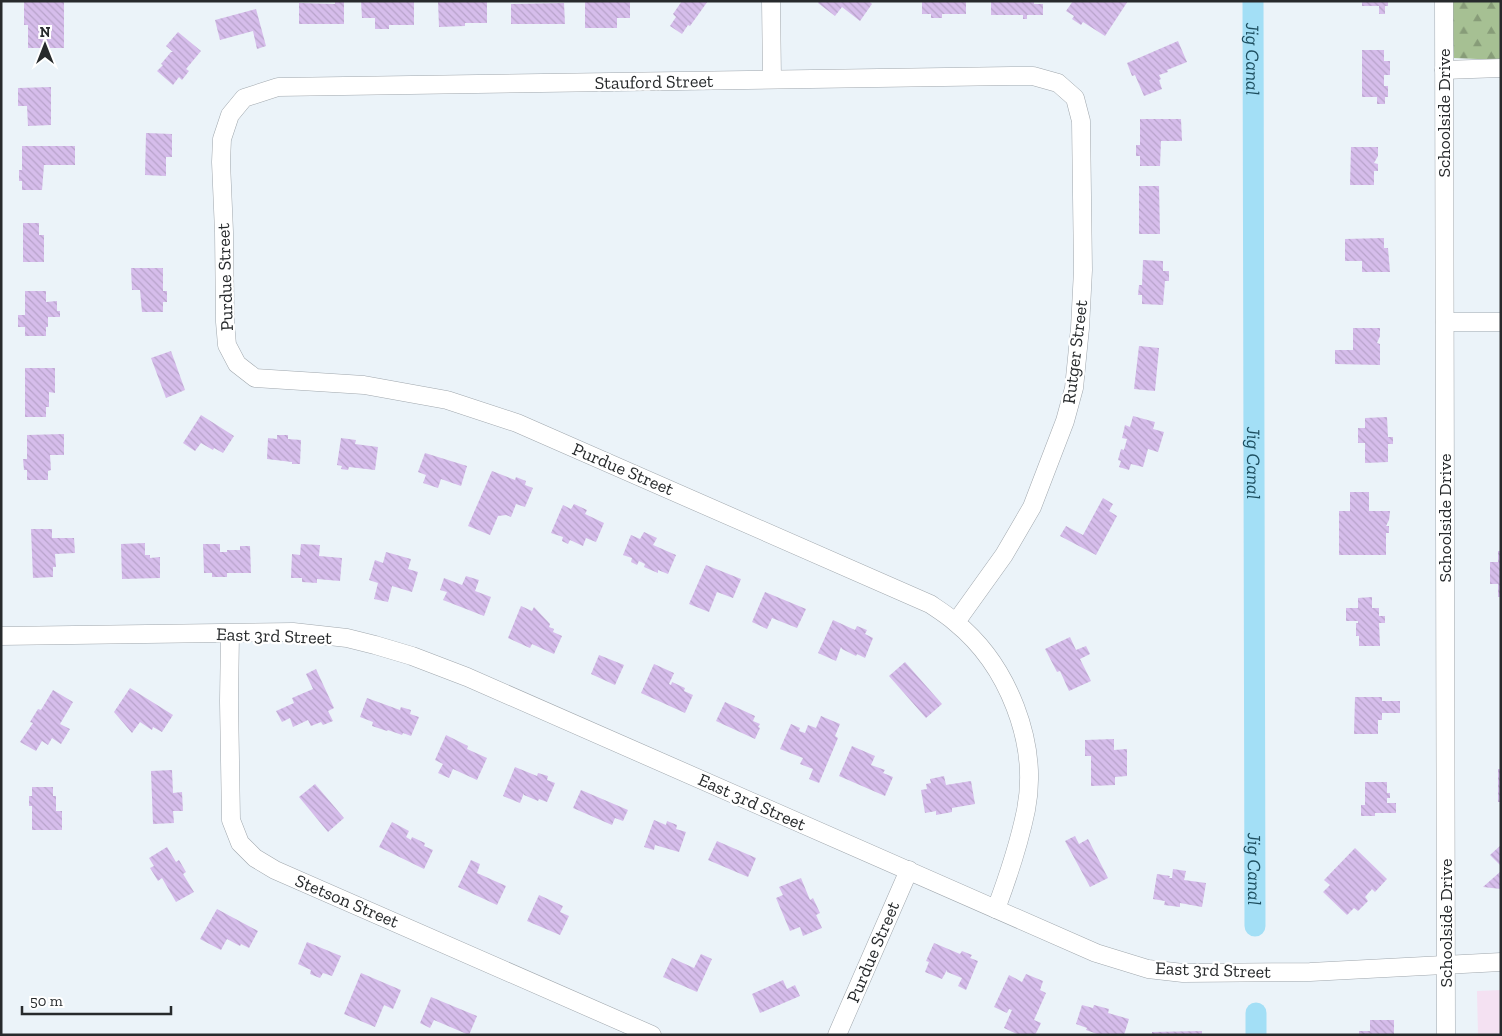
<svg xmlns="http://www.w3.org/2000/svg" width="1502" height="1036" font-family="'Zilla Slab',serif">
<defs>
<pattern id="forest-firs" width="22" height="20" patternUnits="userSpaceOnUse" patternTransform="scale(1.25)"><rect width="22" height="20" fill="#a6c093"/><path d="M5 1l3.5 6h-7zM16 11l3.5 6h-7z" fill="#879c78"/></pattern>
<pattern id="building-back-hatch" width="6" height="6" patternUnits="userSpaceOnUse" patternTransform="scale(1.25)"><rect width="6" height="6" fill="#d6bdeb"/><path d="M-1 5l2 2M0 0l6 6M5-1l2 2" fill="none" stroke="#b8a3ca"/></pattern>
</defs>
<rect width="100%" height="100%" fill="#ebf3f9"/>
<!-- education -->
<polygon fill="#f4e1f2" points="1501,990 1501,1035 1478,1035 1477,991"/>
<!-- forest -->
<polygon fill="url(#forest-firs)" points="1451,1 1501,1 1501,60 1454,58"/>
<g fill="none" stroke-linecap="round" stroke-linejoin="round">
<!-- canal -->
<g stroke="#a3dff6" stroke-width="21">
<path id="s1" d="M1253,1L1255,926"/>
<polyline points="1256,1013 1256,1035"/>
</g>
</g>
<!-- building -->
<g fill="url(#building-back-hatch)">
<polygon points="24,1 64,1 64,48 28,48 28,25 24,25"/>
<polygon points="335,1 344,1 344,24 299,24 299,3 335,4"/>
<polygon points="361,1 414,1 414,25 389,25 389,29 375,29 375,18 362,18"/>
<polygon points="438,1 487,1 487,23 465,23 465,26 439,27"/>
<polygon points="585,1 630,1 630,18 617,18 617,28 585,28"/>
<polygon points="682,1 708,1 690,26 688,25 682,34 670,26 676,17 673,14"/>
<polygon points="819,1 871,1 870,2 872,4 860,21 842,7 835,16 818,3"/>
<polygon points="922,1 966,1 966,14 942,14 942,18 931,18 931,14 922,14"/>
<polygon points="991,1 1034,1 1034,4 1043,4 1043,15 1027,15 1027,19 1023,19 1023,15 991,15"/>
<polygon points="1073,1 1128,1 1105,36 1083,22 1081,25 1072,19 1074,16 1066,11"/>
<polygon points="1362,1 1388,1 1388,6 1385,6 1385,14 1379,14 1379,6 1362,6"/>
<polygon points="564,3 565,24 511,24 511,4"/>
<polygon points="256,9 266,46 257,49 253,31 220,40 215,20"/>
<polygon points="178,32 201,51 186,69 189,71 182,80 179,77 173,85 157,71 163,65 161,64 171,52 173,52 166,46"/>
<polygon points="1178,41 1187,62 1167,70 1168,72 1159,75 1161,79 1159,80 1162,89 1144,96 1135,75 1132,76 1127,63"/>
<polygon points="1362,50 1384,50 1384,61 1390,61 1390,75 1384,75 1384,86 1388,86 1388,97 1385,97 1385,104 1377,104 1377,97 1362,97"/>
<polygon points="51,87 51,125 28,126 27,106 18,106 18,88"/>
<polygon points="1140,119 1181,119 1182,141 1161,141 1160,166 1140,166 1140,156 1136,156 1136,145 1140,145"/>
<polygon points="146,133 172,134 172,157 166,157 166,176 145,175"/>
<polygon points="22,146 75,146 75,165 44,165 42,190 22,190 22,181 19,181 19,170 22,170"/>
<polygon points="1351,147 1378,147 1378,156 1374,163 1378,164 1378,171 1374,171 1374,185 1350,185"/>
<polygon points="1139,186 1159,186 1160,234 1139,234"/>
<polygon points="23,223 39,223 39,235 44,235 44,262 23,262"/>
<polygon points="1384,238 1384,248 1388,248 1390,272 1362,272 1362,261 1345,261 1345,239"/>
<polygon points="1143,260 1163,261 1163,271 1169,271 1169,281 1165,281 1163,305 1142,304 1142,295 1138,295 1139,285 1142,285"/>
<polygon points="131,268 163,268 163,291 167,291 167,302 163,302 163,312 142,312 140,290 132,290"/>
<polygon points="25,291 46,291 46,302 57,301 57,311 60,311 60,317 48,317 48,327 46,327 46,336 25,336 25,327 18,327 18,315 25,315"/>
<polygon points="1353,328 1380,328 1380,336 1377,343 1380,344 1380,365 1335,364 1335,350 1353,350"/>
<polygon points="1139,346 1159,348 1155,391 1134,389"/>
<polygon points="171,351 185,390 166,398 151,358"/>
<polygon points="25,368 55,368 55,393 49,392 49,407 46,407 46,417 25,417"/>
<polygon points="201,415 234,436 223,453 214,448 213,450 201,443 195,451 183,443"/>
<polygon points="1133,416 1155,422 1153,429 1164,432 1158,452 1148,449 1143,467 1131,464 1129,470 1119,467 1121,461 1118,460 1121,449 1124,450 1127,439 1122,438 1125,425 1130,427"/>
<polygon points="1387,417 1388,437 1393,437 1393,444 1388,444 1388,462 1365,463 1365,443 1358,443 1358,428 1365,428 1365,418"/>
<polygon points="64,434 64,455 50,455 51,470 48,471 48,480 27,480 27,470 24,470 23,459 27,459 27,435"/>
<polygon points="277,435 288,435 288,439 301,440 300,464 292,464 292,460 292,462 267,459 268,438 277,439"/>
<polygon points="341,438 356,440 355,444 378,447 375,470 349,467 348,470 341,469 342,466 337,465"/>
<polygon points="425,453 467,466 461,486 441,479 438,488 423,483 426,475 418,472"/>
<polygon points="492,471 515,480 516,477 526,481 525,485 533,488 525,507 516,504 511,517 506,515 498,516 490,535 468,526"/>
<polygon points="1350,492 1369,492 1369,511 1390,511 1389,520 1386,526 1389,526 1389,533 1386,533 1386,555 1339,555 1339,511 1350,511"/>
<polygon points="1103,498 1113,504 1109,511 1117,516 1096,555 1060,536 1066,526 1083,535"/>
<polygon points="574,504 587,510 585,514 604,523 596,542 586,538 583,546 570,540 568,544 562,541 563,537 551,533 563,505 571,509"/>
<polygon points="31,529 52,529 52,538 74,538 75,553 55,554 56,567 53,567 53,577 33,578"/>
<polygon points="644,532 657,538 653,545 676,555 668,574 658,570 658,573 644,567 645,564 639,561 637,565 631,562 632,558 623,555 631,535 640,539"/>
<polygon points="145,543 145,555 150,555 150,558 160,557 160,578 122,579 121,544"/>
<polygon points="203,544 220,544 220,552 227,552 227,550 240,550 240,546 250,546 251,573 227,573 227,577 212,577 212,573 204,573"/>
<polygon points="301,544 320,545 319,556 342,558 340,581 317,579 317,583 302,582 302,578 291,578 292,554 300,555"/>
<polygon points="1498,551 1501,551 1501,597 1498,597 1498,584 1490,584 1490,562 1498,562"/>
<polygon points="386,552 411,559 408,569 418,572 412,592 392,586 388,602 374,599 378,583 369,580 375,560 383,563"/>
<polygon points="706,565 741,579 733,598 717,592 709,612 689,604"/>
<polygon points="466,576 479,580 475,591 491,597 484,616 443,600 447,592 440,590 444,578 462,585"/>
<polygon points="765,592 806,609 797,628 772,618 767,629 752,622"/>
<polygon points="1372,597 1372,608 1379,608 1379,616 1385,616 1385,623 1379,623 1380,646 1359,646 1359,636 1356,636 1356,623 1358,623 1358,621 1346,621 1346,608 1358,608 1358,598"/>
<polygon points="521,606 532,611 534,607 550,624 549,627 554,629 553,632 562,636 554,654 532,644 530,648 508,638"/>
<polygon points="833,620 855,630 857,626 867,630 865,634 873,638 865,658 857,654 856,656 842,649 841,647 836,661 818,653"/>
<polygon points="1070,637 1076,650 1086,646 1090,654 1080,659 1091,681 1069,691 1060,671 1057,672 1045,649"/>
<polygon points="599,655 624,665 615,685 591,674"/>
<polygon points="905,662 942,704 926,718 889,676"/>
<polygon points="654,664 674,673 669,684 671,685 672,682 685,688 684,691 693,695 685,713 641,693"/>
<polygon points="316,669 334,708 328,711 333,721 323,725 321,722 311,726 308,720 293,727 290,718 282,722 276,711 294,703 292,698 313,689 306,674"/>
<polygon points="130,688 173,715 162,732 153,727 152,730 140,722 132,733 114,712"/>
<polygon points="53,690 73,702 60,724 70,729 61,744 52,738 48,745 42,741 36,751 20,742 33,723 30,722 38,709 41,710"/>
<polygon points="1355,697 1382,697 1382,701 1400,701 1400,713 1382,713 1382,720 1378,720 1378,734 1354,734"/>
<polygon points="367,698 400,710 401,707 411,710 410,714 419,717 411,736 403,733 402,735 388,730 387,731 372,726 373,722 360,717"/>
<polygon points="725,702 755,716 753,721 760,724 758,727 760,728 755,739 716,721"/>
<polygon points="821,716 840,724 835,736 838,738 819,783 809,779 813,769 800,764 803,758 780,749 791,724 800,728 799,731 805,733 808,725 816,728"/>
<polygon points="446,735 468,746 467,749 487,758 477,780 453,769 449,778 438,773 443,764 435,760"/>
<polygon points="1114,739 1114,750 1127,749 1127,776 1115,777 1115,785 1091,786 1091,756 1085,756 1085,740"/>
<polygon points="852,746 875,756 871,765 885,770 883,773 893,777 885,796 839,776"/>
<polygon points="515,767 537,776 538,773 548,776 547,780 555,783 547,802 539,799 538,801 524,795 524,793 520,803 503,796"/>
<rect x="1498" y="769" width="3" height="33"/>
<polygon points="172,770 173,793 182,792 183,811 173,811 174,823 153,824 151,771"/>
<polygon points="944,776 946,785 971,781 975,804 952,808 952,812 936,815 936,811 925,813 921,790 927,789 926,784 931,783 930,779"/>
<polygon points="1365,782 1387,782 1387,793 1390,793 1390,798 1387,798 1387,803 1396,803 1396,813 1375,813 1375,816 1361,816 1361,805 1365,805"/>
<polygon points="315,784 344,818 328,832 299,797"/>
<polygon points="32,787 53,787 53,796 56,796 56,811 62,811 62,830 32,830 32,806 29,806 29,796 32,796"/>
<polygon points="581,790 628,810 623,821 615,818 612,825 573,808"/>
<polygon points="654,820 666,825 667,821 677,825 676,829 686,832 679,852 655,845 654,850 644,847"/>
<polygon points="392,822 409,831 406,837 411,840 412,837 425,843 424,846 433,850 424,869 379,847"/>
<polygon points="1075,836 1079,844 1088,839 1108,878 1090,887 1065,841"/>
<polygon points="717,841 756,858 748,877 708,860"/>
<polygon points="1501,845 1501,866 1490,855"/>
<polygon points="167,847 176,862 179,860 186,872 183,874 194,892 176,902 162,878 158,881 150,868 154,866 149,858"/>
<polygon points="1355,848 1387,879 1375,892 1372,889 1365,897 1368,901 1358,911 1354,908 1347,915 1323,892 1330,885 1324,880"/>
<polygon points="471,860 480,864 477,873 506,886 497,905 458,887"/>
<polygon points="1173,869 1186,871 1184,880 1206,883 1202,907 1180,903 1180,907 1164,905 1165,901 1153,899 1157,874 1170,876 1169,878 1172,878"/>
<polygon points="1501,871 1501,889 1483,887"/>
<polygon points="801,878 810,900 813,898 820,913 816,915 822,928 803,936 800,927 790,931 776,898 783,895 779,887"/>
<polygon points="539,895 563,906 560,912 569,916 560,935 527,921"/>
<polygon points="217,909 258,931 249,948 241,944 240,946 227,939 221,950 200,939"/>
<polygon points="307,942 341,956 332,976 323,973 320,978 310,974 311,970 298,964"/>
<polygon points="934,943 960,954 962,951 972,955 970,958 978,961 966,990 958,986 962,978 947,972 947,970 942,979 925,972 929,962 926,961"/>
<polygon points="701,954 712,959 697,992 663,977 672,958 694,968"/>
<polygon points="361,973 401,990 393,1009 384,1005 375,1027 344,1014"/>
<polygon points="1026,974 1043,981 1040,990 1046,993 1034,1020 1041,1023 1035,1035 1019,1035 1004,1028 1012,1010 1009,1009 1007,1013 994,1007 1009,975 1022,982"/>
<polygon points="783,980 787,989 795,985 800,996 760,1013 752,994"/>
<polygon points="431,997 477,1016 469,1035 434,1020 430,1028 420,1023"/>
<polygon points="1082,1005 1093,1008 1094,1005 1109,1009 1108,1013 1129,1019 1124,1035 1100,1035 1086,1030 1087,1028 1076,1024"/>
<polygon points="1370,1020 1394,1020 1394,1035 1359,1035 1359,1031 1370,1031"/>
<polygon points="1202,1031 1202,1035 1152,1035 1152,1032"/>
</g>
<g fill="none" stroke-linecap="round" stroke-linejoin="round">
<defs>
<g id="minor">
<polyline points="771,1 772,79"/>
<polyline points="1444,1 1446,1035"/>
<polyline points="1444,70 1501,68"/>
<polyline points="1445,322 1501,322"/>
<path d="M956,622L1004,555L1032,507L1065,421L1074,388L1080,328L1083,270L1081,121L1075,98L1058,83L1033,76H1011L278,87L244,98L230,115L222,139L221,162L224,232L225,322L227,345L237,364L255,378L364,385L447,400L517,423L930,604C939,610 947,615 955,622C1008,665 1039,743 1026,810C1019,844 1008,877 996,909"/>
<polyline points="230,634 229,701 231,820 240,843 255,858 275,870 652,1035"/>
<polyline points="1,636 293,632 347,638 375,645 412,656 467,677 1096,953 1148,969 1183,973 1310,972 1501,962"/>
<polyline points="837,1035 909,870"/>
</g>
</defs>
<!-- minor casing -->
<use href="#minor" stroke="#a0a7ad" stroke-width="19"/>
<!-- minor -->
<use href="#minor" stroke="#fff" stroke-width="18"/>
</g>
<g text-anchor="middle" stroke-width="4.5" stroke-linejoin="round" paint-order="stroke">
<!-- street labels -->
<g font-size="18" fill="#272a2c" stroke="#fff">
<text transform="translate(654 82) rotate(-1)" y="6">Stauford Street</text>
<text transform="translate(1444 113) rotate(-90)" y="6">Schoolside Drive</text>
<text transform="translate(225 277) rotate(-92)" y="6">Purdue Street</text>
<text transform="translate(1075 352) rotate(-83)" y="6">Rutger Street</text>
<text transform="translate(623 469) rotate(23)" y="6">Purdue Street</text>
<text transform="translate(1445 518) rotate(-90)" y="6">Schoolside Drive</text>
<text transform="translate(274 636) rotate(2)" y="6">East 3rd Street</text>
<text transform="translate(752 802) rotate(24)" y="6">East 3rd Street</text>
<text transform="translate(347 901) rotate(23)" y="6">Stetson Street</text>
<text transform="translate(1446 923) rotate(-90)" y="6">Schoolside Drive</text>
<text transform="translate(873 952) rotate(-67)" y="6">Purdue Street</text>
<text transform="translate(1213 970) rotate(2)" y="6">East 3rd Street</text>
</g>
<!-- water labels -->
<g font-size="19" font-style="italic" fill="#1e4f60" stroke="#fff">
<text dy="7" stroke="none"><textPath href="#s1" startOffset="58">Jig Canal</textPath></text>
<text dy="7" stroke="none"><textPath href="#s1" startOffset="462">Jig Canal</textPath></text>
<text dy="7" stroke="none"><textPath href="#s1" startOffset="868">Jig Canal</textPath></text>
</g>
</g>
<!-- border -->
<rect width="1502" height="1036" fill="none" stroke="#272a2c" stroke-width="5"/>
<!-- north arrow -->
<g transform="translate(45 45)" stroke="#ffffff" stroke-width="4" paint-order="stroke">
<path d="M0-4L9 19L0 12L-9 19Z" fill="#272a2c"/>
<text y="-8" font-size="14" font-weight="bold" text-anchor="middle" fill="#272a2c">N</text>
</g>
<!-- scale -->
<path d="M22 1006v8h149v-8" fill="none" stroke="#272a2c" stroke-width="2.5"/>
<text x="30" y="1006" font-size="15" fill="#272a2c" stroke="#ffffff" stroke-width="4" paint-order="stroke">50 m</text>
</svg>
